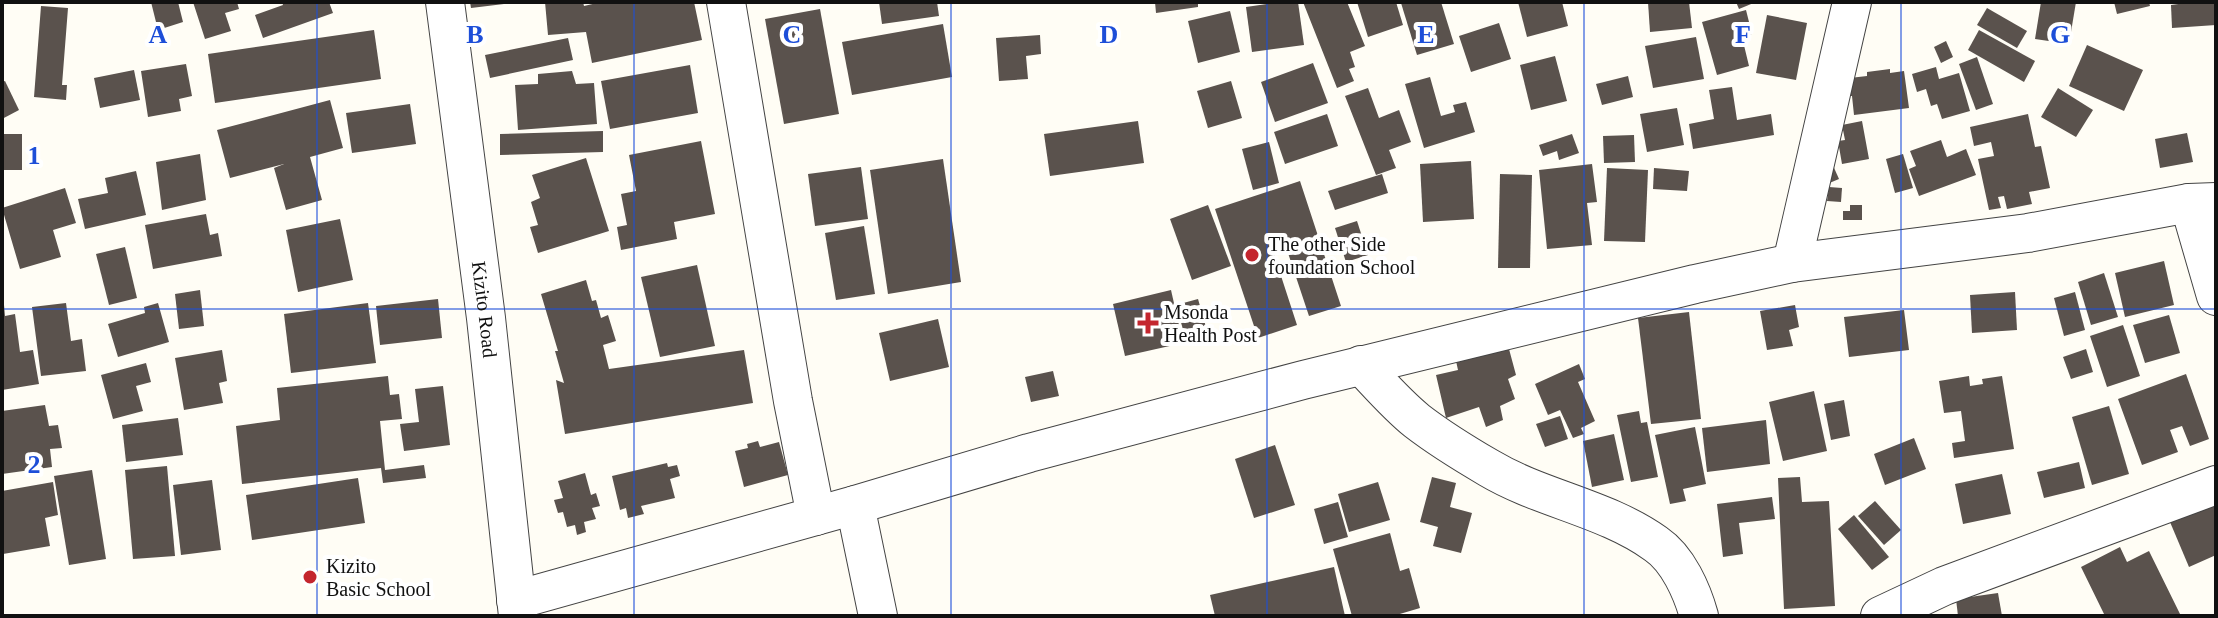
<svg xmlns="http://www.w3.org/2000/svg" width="2218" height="618" font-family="Georgia,serif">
<rect width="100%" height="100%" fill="#fffdf5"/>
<!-- building -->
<g fill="#5a524d">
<polygon points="151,2 178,2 183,22 158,30"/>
<polygon points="193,2 237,2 239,9 225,13 231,31 205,39"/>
<polygon points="282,2 329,2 333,13 263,38 255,15 283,5"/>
<polygon points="470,2 504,2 504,4 471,8"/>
<polygon points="545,2 583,2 584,6 601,2 694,2 702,40 592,63 586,32 548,35"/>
<polygon points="879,2 937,2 939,16 882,24"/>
<polygon points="1155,2 1198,2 1198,7 1156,13"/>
<polygon points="1280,2 1298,2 1304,45 1252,52 1246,7"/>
<polygon points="1303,2 1347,2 1365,46 1350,52 1355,67 1349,69 1354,81 1337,88"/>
<polygon points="1357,2 1396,2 1403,25 1368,37"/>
<polygon points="1441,2 1454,44 1417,55 1401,3"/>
<polygon points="1518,2 1562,2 1568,26 1527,37"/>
<polygon points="1648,2 1689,2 1692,28 1650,32"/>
<polygon points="1736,2 1756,2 1739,9"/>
<polygon points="2041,2 2076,2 2069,44 2035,39"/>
<polygon points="2114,2 2149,2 2150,6 2117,14"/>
<polygon points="2193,2 2215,2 2216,25 2172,28 2171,5"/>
<polygon points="41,6 68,8 62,85 67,85 66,100 34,97"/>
<polygon points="1987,8 2027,31 2017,48 1977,25"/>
<polygon points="820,9 839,114 784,124 765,19"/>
<polygon points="1746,10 1752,34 1742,37 1749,66 1717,75 1702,22"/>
<polygon points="1230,11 1240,52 1198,63 1188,21"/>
<polygon points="1767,15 1807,23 1796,80 1756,73"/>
<polygon points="1499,23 1511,59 1471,72 1459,36"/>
<polygon points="943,24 952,77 852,95 842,42"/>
<polygon points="374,30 381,79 215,103 208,54"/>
<polygon points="1979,30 2035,61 2024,82 1968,50"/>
<polygon points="1040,35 1041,54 1026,56 1028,79 999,81 996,38"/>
<polygon points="1696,37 1704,79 1653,88 1645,46"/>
<polygon points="568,38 573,60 490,78 485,55"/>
<polygon points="1946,41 1953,57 1941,63 1934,47"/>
<polygon points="2087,45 2143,70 2124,111 2069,86"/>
<polygon points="1555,56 1567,101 1531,110 1520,65"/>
<polygon points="1977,57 1993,104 1976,110 1959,64"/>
<polygon points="1313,63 1328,103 1275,122 1261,82"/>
<polygon points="186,64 192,96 179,99 181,111 148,117 141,71"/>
<polygon points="690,65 698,113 610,129 601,81"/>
<polygon points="1936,67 1939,79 1959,73 1970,111 1942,119 1937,104 1931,106 1926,89 1917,92 1912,74"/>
<polygon points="1890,69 1890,73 1904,71 1909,108 1854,115 1852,96 1843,96 1841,79 1867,76 1867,72"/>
<polygon points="134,70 140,100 100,108 94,78"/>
<polygon points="572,71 576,84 594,83 597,124 518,130 515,85 538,84 538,74"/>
<polygon points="1628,76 1633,97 1602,105 1596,84"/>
<polygon points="1430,77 1441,116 1455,112 1453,105 1466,102 1475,132 1424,148 1405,84"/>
<polygon points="5,81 19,110 2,119 2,82"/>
<polygon points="1231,81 1242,118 1208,128 1197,91"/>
<polygon points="1732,87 1737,120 1771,114 1774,135 1693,149 1689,124 1714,119 1709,90"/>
<polygon points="1368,88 1379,118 1399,110 1411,142 1389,150 1396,168 1376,175 1345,96"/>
<polygon points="2058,88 2093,110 2076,137 2041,117"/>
<polygon points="330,100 343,148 310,157 322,200 286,210 274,168 284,164 230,178 217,130"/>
<polygon points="410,104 416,144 352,153 346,113"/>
<polygon points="1677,108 1684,145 1647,152 1640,114"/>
<polygon points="1327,114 1338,146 1285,164 1274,132"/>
<polygon points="2028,114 2035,147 2041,146 2050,188 2029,192 2032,204 2007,209 2004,196 1998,197 2001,208 1989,210 1978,159 1994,156 1991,142 1974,146 1970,127"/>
<polygon points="1138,121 1144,163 1050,176 1044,134"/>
<polygon points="1862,121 1869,159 1842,164 1838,141 1845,140 1842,125"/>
<polygon points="603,131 603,152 500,155 500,134"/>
<polygon points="2187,133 2193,162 2160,168 2155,139"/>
<rect x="2" y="134" width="20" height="36"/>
<polygon points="1572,134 1579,153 1559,160 1557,151 1543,156 1539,145"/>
<polygon points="1634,135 1635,162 1604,163 1603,136"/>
<polygon points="1941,140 1947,157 1966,149 1976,175 1919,196 1909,169 1916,166 1910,151"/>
<polygon points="701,141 715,214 674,222 677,239 621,250 617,227 627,225 621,194 636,191 629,155"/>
<polygon points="1269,142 1279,183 1253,190 1242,149"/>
<polygon points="200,154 206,200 162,210 156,162"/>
<polygon points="1903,154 1913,188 1895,193 1886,159"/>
<polygon points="586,158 609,231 538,253 530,227 538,225 531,202 540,198 532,175"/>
<polygon points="943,159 961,282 888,294 870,170"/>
<polygon points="1471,161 1474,219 1423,222 1420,164"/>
<polygon points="1831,161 1839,179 1827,184"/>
<polygon points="1592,164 1597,202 1587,203 1592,245 1547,249 1539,170"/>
<polygon points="861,167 868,219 815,226 808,174"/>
<polygon points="1607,168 1648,170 1645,242 1604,241"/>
<polygon points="1654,168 1689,171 1687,191 1653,189"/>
<polygon points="136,171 146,215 85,229 78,199 108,193 105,178"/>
<polygon points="1382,174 1388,193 1335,210 1328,191"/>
<polygon points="1500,174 1532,175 1530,268 1498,268"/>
<polygon points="1300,181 1341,306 1309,316 1282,235 1269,239 1297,325 1258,338 1215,209"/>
<polygon points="1829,187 1842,188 1841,202 1827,201"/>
<polygon points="65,188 76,223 53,230 61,257 20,269 2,208"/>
<polygon points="1208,205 1231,266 1192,280 1170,219"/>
<polygon points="1850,205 1862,205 1862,220 1843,220 1843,211 1850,211"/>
<polygon points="206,214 210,235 218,233 222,256 153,269 145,225"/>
<polygon points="340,219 353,280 298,292 286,230"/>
<polygon points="1357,221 1368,255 1346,262 1335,228"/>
<polygon points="864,226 875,294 836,300 825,233"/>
<polygon points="125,247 137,298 109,305 96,254"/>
<polygon points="2164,261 2174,305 2125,317 2115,273"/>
<polygon points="697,265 715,346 660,357 641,277"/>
<polygon points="2104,273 2118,317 2091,325 2078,282"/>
<polygon points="586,280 592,301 596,300 601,318 608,315 616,341 603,345 609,369 744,350 753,403 565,434 556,380 564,383 555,351 558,351 541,294"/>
<polygon points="200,290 204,326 179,329 175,294"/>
<polygon points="1171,290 1183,343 1125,356 1113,304"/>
<polygon points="2015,292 2017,330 1972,333 1970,295"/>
<polygon points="2075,292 2085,330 2064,336 2054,298"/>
<polygon points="438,299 442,338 380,345 376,306"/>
<polygon points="1198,299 1208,334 1186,340 1176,305"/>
<polygon points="66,303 71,341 82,339 86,371 41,376 32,307"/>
<polygon points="158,303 169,342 118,357 108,324 145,313 144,307"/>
<polygon points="368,303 376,363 291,373 284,314"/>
<polygon points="4,305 5,316 15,314 20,352 33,350 39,384 2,390"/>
<polygon points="1795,305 1799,327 1789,330 1793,346 1767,350 1760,311"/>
<polygon points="1904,310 1909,350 1849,357 1844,317"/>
<polygon points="1689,312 1701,419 1651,424 1638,318"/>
<polygon points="2169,315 2180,353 2145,363 2133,325"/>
<polygon points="938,319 949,367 890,381 879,333"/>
<polygon points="2123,325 2140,376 2107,387 2090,336"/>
<polygon points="1509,349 1516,375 1508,379 1515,399 1500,406 1503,420 1486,427 1479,407 1446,418 1436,375 1458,370 1456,361"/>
<polygon points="2086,349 2093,372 2071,379 2063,357"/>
<polygon points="222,350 227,381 219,383 223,403 184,410 175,358"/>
<polygon points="146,363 151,382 136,386 143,411 113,419 101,375"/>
<polygon points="1579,364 1585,379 1578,382 1595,421 1581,428 1584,434 1573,438 1560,410 1548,415 1535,384"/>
<polygon points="1053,371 1059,396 1031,402 1025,377"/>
<polygon points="2186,374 2209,439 2190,446 2182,426 2170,430 2178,452 2142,465 2118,399"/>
<polygon points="388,376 390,395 399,394 402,419 380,421 385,470 424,465 426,478 383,483 381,468 242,484 236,426 280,420 277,388"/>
<polygon points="1969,376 1970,386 1983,384 1982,379 2002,376 2014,449 1954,458 1952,443 1965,441 1961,411 1944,413 1939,381"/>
<polygon points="443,386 450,445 404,451 400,424 419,422 415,389"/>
<polygon points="1814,391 1827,451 1783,461 1769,402"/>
<polygon points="1844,400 1850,436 1831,440 1824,404"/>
<polygon points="45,405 49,426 58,425 62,448 50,449 52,467 2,474 2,411"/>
<polygon points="2109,406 2129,474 2092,485 2072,417"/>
<polygon points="1639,411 1641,423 1647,422 1658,477 1631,482 1617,415"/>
<polygon points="1560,416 1568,439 1545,447 1536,424"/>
<polygon points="178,418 183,455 126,462 122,425"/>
<polygon points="1766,420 1770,464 1707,472 1702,428"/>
<polygon points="1695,427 1706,484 1683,489 1686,501 1670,504 1655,435"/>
<polygon points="1614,434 1624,480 1592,487 1583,441"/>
<polygon points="1914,438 1926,469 1885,485 1874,454"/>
<polygon points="758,441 760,447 779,442 788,475 744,487 735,451 748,448 747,444"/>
<polygon points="1275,445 1295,505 1254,518 1235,459"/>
<polygon points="2079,462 2085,488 2044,498 2037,472"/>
<polygon points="667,463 668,467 677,465 680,476 670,479 675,498 641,506 644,514 628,518 626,508 620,510 612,476"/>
<polygon points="167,466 175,556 133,559 125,470"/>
<polygon points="92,470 106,559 69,565 54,476"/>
<polygon points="585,473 591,495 596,493 600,506 592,508 596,519 584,522 586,532 577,535 575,525 567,527 563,512 558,513 554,500 563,498 558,481"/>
<polygon points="2002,474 2011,514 1963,524 1955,484"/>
<polygon points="1432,477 1456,483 1450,507 1472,513 1461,553 1433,546 1438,527 1420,522"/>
<polygon points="1800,477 1802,502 1829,501 1835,606 1784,609 1778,478"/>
<polygon points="358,478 365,523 252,540 246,495"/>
<polygon points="212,480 221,550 181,555 173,485"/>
<polygon points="53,482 58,515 45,518 50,546 3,554 2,491"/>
<polygon points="1378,482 1390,520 1349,532 1338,494"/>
<polygon points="1772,497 1775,519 1739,523 1743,554 1723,557 1717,504"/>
<polygon points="1875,501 1901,530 1884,545 1858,516"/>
<polygon points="1338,502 1348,537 1324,544 1314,509"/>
<polygon points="2216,502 2216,555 2189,567 2170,522"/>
<polygon points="1854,515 1889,557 1872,570 1838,529"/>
<polygon points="1390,533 1400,571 1409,568 1420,608 1393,616 1352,616 1333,549"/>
<polygon points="2120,547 2127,562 2149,551 2181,616 2105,616 2081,567"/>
<polygon points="1334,567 1345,616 1215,616 1210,595"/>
<polygon points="1998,593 2002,616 1958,616 1956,599"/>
</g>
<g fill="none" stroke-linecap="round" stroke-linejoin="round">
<defs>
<g id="minor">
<path id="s1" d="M445,2L486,318L518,616"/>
<polyline points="726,2 793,401 816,516"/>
<polyline points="2189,203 2216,296"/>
<polyline points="1792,263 1852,2"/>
<path d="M1361,365C1379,384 1397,405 1417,421C1439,438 1465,454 1489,468C1541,499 1606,508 1656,544C1678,559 1692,591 1699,616"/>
<polyline points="855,505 878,616"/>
<polyline points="516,600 855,505 1029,453 1303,380 1695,284 1792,263 2028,233 2189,203 2216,202"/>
<polyline points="1880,616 1944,586 2216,485"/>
</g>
</defs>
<!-- minor casing -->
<use href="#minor" stroke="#444" stroke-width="40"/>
<!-- minor -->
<use href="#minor" stroke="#fff" stroke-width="38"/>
</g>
<!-- grid -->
<path fill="none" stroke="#1d4ed8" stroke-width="2" stroke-opacity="0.55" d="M317,2V616M634,2V616M951,2V616M1267,2V616M1584,2V616M1901,2V616M2,309H2216"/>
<!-- markers -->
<g fill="#c4262e" stroke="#fff" stroke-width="3">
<circle cx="1252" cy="255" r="8"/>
<path d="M1144 311h8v8h8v8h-8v8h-8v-8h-8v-8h8z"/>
<circle cx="310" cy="577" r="8"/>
</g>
<g text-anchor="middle" stroke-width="8" stroke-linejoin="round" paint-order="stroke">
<!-- poi labels -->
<g font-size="20" fill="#111" stroke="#fff" text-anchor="start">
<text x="1268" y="251">The other Side<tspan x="1268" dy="23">foundation School</tspan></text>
<text x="1164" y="319">Msonda<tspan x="1164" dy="23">Health Post</tspan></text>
<text x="326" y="573">Kizito<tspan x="326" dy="23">Basic School</tspan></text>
</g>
<!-- street labels -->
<g font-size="20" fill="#111" stroke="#fff">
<text dy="7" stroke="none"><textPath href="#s1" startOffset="310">Kizito Road</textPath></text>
</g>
</g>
<g font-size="26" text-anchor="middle" font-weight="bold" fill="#1d4ed8" stroke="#fff" stroke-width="8" stroke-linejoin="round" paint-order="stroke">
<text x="158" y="43">A</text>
<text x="475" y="43">B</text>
<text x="792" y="43">C</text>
<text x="1109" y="43">D</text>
<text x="1426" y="43">E</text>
<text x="1743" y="43">F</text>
<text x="2060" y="43">G</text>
<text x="34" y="164">1</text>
<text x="34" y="473">2</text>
</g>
<!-- border -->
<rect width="2218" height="618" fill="none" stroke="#111111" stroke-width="8"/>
</svg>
